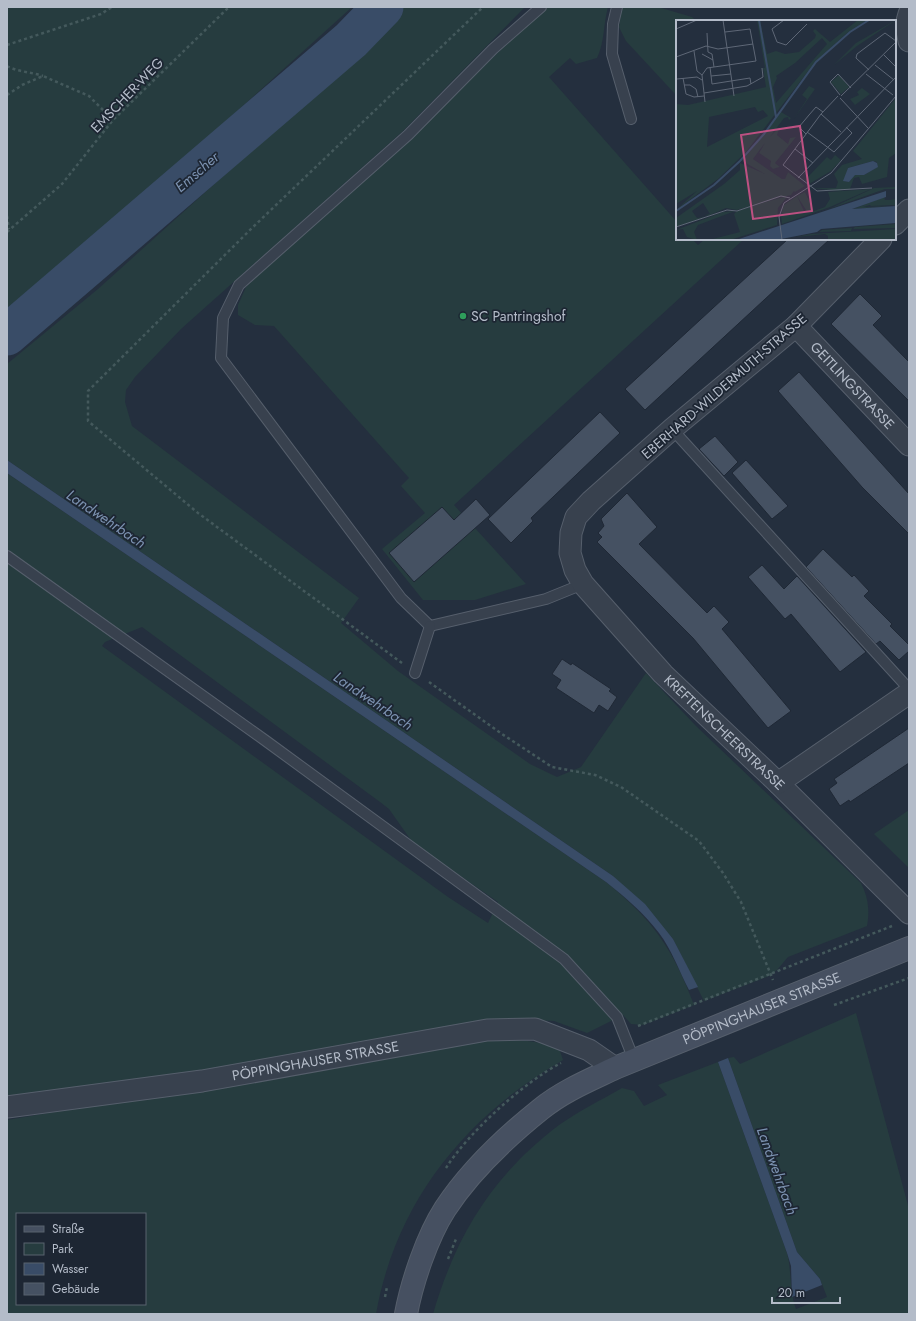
<svg xmlns="http://www.w3.org/2000/svg" width="916" height="1321" font-family="Jost,sans-serif">
<rect width="100%" height="100%" fill="#242f3e"/>
<!-- green -->
<g fill="#263c3f" fill-rule="evenodd">
<polygon points="7,7 352,7 44,286 7,313"/>
<path d="M401,7H525L403,131L181,329L135,377L126,390L125,402L132,426L359,598L341,623L398,671L530,764L557,777L581,767L646,673L696,726L861,883C868,897 870,910 867,926L788,957L777,970L769,976L704,1001L673,939L613,876L7,460V364L98,289L241,160Z"/>
<path d="M547,7H608C603,25 605,41 597,58L576,64L570,58L549,77L677,222V239H692L698,245L705,239H744L454,505L526,584L475,600H423L382,549L425,513L401,486L409,478L274,326L255,325L238,315V305L246,287Z"/>
<polygon points="622,7 658,7 692,17 696,21 677,21 677,96 626,41 619,27"/>
<path d="M7,473L606,882C653,920 673,949 694,1005L643,1025L631,1024L623,1015L587,1033L554,1021L513,1019L358,1048L7,1099ZM142,627L380,802L389,809L413,843L498,902L488,923L448,897L102,646L105,642Z"/>
<polygon points="909,810 909,868 874,834"/>
<path d="M856,1013L909,1209V1314H433C456,1235 493,1175 559,1125C579,1111 601,1100 622,1088L634,1091L644,1106L667,1095L658,1085L718,1062L787,1253C792,1271 789,1291 796,1309L827,1297L820,1279L797,1252L728,1058L734,1057L740,1064Z"/>
<path d="M482,1040C507,1039 534,1039 559,1048L563,1060C466,1116 396,1201 376,1314H7V1120ZM17,1214H145V1304H17Z"/>
</g>
<!-- water -->
<g fill="#394c67">
<path d="M7,460L613,876L645,904L673,939L698,987L689,990C679,971 672,950 659,933C644,913 625,897 606,882L7,473Z"/>
<polygon points="728,1058 797,1252 820,1279 822,1285 792,1297 791,1266 787,1253 718,1062"/>
</g>
<g fill="none" stroke-linecap="round" stroke-linejoin="round">
<!-- river -->
<polyline stroke="#394c67" stroke-width="41" points="7,335 351,40 383,7"/>
</g>
<!-- building -->
<g fill="#455162" stroke="#1f2835">
<polygon points="788,239 830,239 645,410 625,389"/>
<polygon points="860,294 882,316 873,325 909,362 909,401 831,324"/>
<polygon points="799,372 909,494 909,534 862,487 778,391"/>
<polygon points="600,412 620,433 531,518 533,521 511,543 488,519"/>
<polygon points="715,436 738,462 724,476 699,449"/>
<polygon points="746,460 788,506 772,519 732,473"/>
<polygon points="627,493 657,527 639,544 707,613 714,606 729,622 722,629 791,711 768,728 693,638 597,542 602,537 598,533 604,526 601,519"/>
<polygon points="476,499 490,515 414,582 389,553 442,507 454,520"/>
<polygon points="823,549 852,577 854,575 869,591 864,596 892,624 890,626 909,645 909,651 899,660 880,641 876,644 806,567"/>
<polygon points="762,565 784,589 797,576 866,652 840,672 791,614 785,619 748,577"/>
<polygon points="562,659 571,665 572,663 611,689 609,691 617,697 608,711 599,705 594,713 556,688 561,680 552,674"/>
<polygon points="909,728 909,763 850,802 849,800 840,806 829,789 837,783 834,779"/>
</g>
<g fill="none" stroke-linecap="round" stroke-linejoin="round">
<defs>
<g id="lane">
<polyline points="541,7 493,49 408,135 239,285 223,318 221,358 401,598 430,626 546,599 583,584"/>
<polyline points="617,7 613,24 612,54 631,119"/>
<polyline points="672,429 909,689"/>
<polyline points="7,556 266,741 564,959 617,1017 634,1060"/>
<polyline points="415,673 430,626"/>
</g>
<g id="street">
<polyline points="909,14 906,25 909,41"/>
<polyline points="895,224 909,210"/>
<path id="s1" d="M881,239L796,326L672,429L591,501L576,517L571,533L570,553L575,570L583,584L663,674L778,783L909,913"/>
<path id="s2" d="M796,326L909,445"/>
<polyline points="778,783 909,693"/>
<path id="s3" d="M7,1107L202,1081L487,1030L535,1029L589,1050L615,1068"/>
</g>
<g id="secondary">
<path id="s4" d="M406,1314C412,1282 427,1237 445,1209C470,1171 506,1137 541,1109C563,1091 590,1080 615,1068L909,948"/>
</g>
</defs>
<!-- lane casing -->
<use href="#lane" stroke="#565f6c" stroke-width="12"/>
<!-- street casing -->
<use href="#street" stroke="#565f6c" stroke-width="23"/>
<!-- secondary casing -->
<use href="#secondary" stroke="#565f6c" stroke-width="24"/>
<!-- path -->
<g stroke="#44595c" stroke-width="2.5" stroke-dasharray="3 3" stroke-linecap="butt">
<polyline points="7,45 101,14 112,7"/>
<path d="M7,66C18,72 31,72 43,76"/>
<polyline points="7,95 22,85 43,76 89,96 113,120"/>
<polyline points="7,216 9,229"/>
<polyline points="7,232 62,184 113,120 229,7"/>
<polyline points="402,663 198,513 88,421 88,391 252,228 483,7"/>
<polyline points="429,682 502,734 552,767 595,775 621,787 699,841 723,873 741,902 773,980"/>
<polyline points="834,1005 909,978"/>
<polyline points="638,1026 892,926"/>
<path d="M446,1168C468,1133 524,1082 561,1063"/>
<polyline points="448,1259 456,1239"/>
<polyline points="385,1297 387,1287"/>
</g>
<!-- lane -->
<use href="#lane" stroke="#38414e" stroke-width="10"/>
<!-- street -->
<use href="#street" stroke="#38414e" stroke-width="21"/>
<!-- secondary -->
<use href="#secondary" stroke="#465061" stroke-width="22"/>
</g>
<!-- markers -->
<circle fill="#2e9e5b" stroke="#1d2633" stroke-width="1.5" cx="463" cy="316" r="4"/>
<g text-anchor="middle" stroke-width="3.5" stroke-linejoin="round" paint-order="stroke">
<!-- street labels -->
<g font-size="14" fill="#b4bcc9" stroke="#1d2633">
<text transform="translate(127 95) rotate(-46)" y="5">EMSCHER-WEG</text>
<text dy="5" stroke="none"><textPath href="#s2" startOffset="82">GEITLINGSTRASSE</textPath></text>
<text transform="translate(724 386) rotate(-41)" y="5">EBERHARD-WILDERMUTH-STRASSE</text>
<text dy="5" stroke="none"><textPath href="#s1" startOffset="689">KREFTENSCHEERSTRASSE</textPath></text>
<text dy="5" stroke="none"><textPath href="#s4" startOffset="495">PÖPPINGHAUSER STRASSE</textPath></text>
<text dy="5" stroke="none"><textPath href="#s3" startOffset="312">PÖPPINGHAUSER STRASSE</textPath></text>
</g>
<!-- poi labels -->
<g font-size="14" fill="#b4bcc9" stroke="#1d2633" text-anchor="start">
<text x="471" y="321">SC Pantringshof</text>
</g>
<!-- water labels -->
<g font-size="15" font-style="italic" fill="#7c92b1" stroke="#1d2633">
<text transform="translate(197 172) rotate(-41)" y="5">Emscher</text>
<text transform="translate(106 519) rotate(34)" y="5">Landwehrbach</text>
<text transform="translate(373 701) rotate(34)" y="5">Landwehrbach</text>
<text transform="translate(777 1171) rotate(70)" y="5">Landwehrbach</text>
</g>
</g>
<!-- overview -->
<g transform="translate(676 20)">
<rect width="220" height="220" fill="#242f3e"/>
<path d="M81,0H84L91,34L100,31L109,34L123,32L139,18L140,15L137,11L139,9L154,22L182,0H191L171,13L140,41L70,132L42,159L0,190L21,171L0,184V84L12,85L90,67L87,48H89ZM146,18L151,24L100,83L97,67L101,58L100,56L119,43ZM79,87L82,92L87,90L92,96L31,127L33,97ZM220,0L181,26L158,45L180,23ZM163,55L173,67L165,74L155,62ZM133,66L139,69L117,100L131,79L126,75ZM186,68L194,74L179,85L174,79L183,75L181,72ZM220,78V133L213,138L211,157L186,164L183,157L178,158L174,169L162,171L137,168H160L162,162L158,154L166,145L186,139L177,131ZM197,141L201,142V147L188,155H178L173,162L168,161L172,148ZM105,92L115,98L113,100L112,97L108,98L94,117L104,106L101,115L112,124L114,118L120,117L99,143L104,147L97,149L94,146L95,141L83,133L89,123L77,139L106,159H109L112,152L129,166L119,172L118,171L115,175L61,190L50,188L32,196L30,195L34,194L27,183L16,191L21,198L29,197L0,207V198L48,164L64,150V143L89,154L66,141ZM159,135L165,140L155,151L133,164L129,160L151,137L155,140ZM220,167V169H209L153,189L198,168ZM195,169L154,187L106,204L105,195L108,185L121,176L128,191L130,190L121,176L129,172L138,191L149,187L154,179L152,172ZM220,170V186L217,185L195,186L194,185L187,187L216,186L177,189L208,177L209,180H214L208,181L220,179ZM105,177H111L102,188L101,205L54,220H33L64,212L58,194L61,191ZM59,191L22,205L18,212L21,220L11,217L7,209L0,210L47,192ZM220,204V208L177,209L179,207ZM176,208L175,211L143,212L146,210ZM220,209V220H152V216L149,214L120,217L135,214Z" fill="#263c3f" fill-rule="evenodd"/>
<path d="M197,141L201,143L202,147L188,155H179L173,162L167,161L172,148ZM210,171V177L176,189L220,186V203L145,209L141,212L100,220H60Z" fill="#394c67"/>
<path fill="none" stroke="#394c67" stroke-width="2" d="M83,0L100,97M0,191L38,165L64,141L88,114L140,42L174,12L193,0"/>
<path fill="none" stroke="#5e6776" stroke-width="1" d="M47,0L58,76M108,0L96,9L101,22L110,25L131,4M0,9L21,0M31,13L32,32L36,34L38,47M18,31L21,51L26,55M26,34L37,40M208,35L220,47M0,37L30,26L42,29L77,24M0,45V83M199,45L218,60M34,47L36,64L74,58L75,64M193,50L180,38L181,34L209,13L220,21M190,54L217,75M35,56L55,54M7,58L10,74L18,77L28,76M1,59L21,57L26,60M8,65H14L20,69L22,77M28,73L71,66L87,57L86,48M164,75L154,62L162,54L175,68M162,76L145,94L107,145L141,171L196,168M165,76L220,22M164,78L192,108M29,82L26,55L31,48L80,41L74,9L49,12M145,94L165,112M131,112L158,132L176,113L170,107M130,114L123,107L133,95L140,87L147,92M119,129L137,143M122,158L220,57M0,207L51,190L61,191L105,176L114,178M106,220L103,197L108,183L155,153L220,76"/>
<path fill="#bd5182" fill-opacity="0.15" stroke="#bd5182" stroke-width="2" d="M124,106L136,191L77,199L65,115Z"/>
<rect width="220" height="220" fill="none" stroke="#b4bcc9" stroke-width="2"/>
</g>
<!-- border -->
<rect width="916" height="1321" fill="none" stroke="#b4bcc9" stroke-width="16"/>
<!-- legend -->
<rect x="16" y="1213" width="130" height="92" fill="#1d2633" stroke="#59626f"/>
<rect x="24" y="1226" width="20" height="6" fill="#465061" stroke="#59626f"/>
<text x="52" y="1233" font-size="12" fill="#b4bcc9">Straße</text>
<rect x="24" y="1243" width="20" height="12" fill="#263c3f" stroke="#59626f"/>
<text x="52" y="1253" font-size="12" fill="#b4bcc9">Park</text>
<rect x="24" y="1263" width="20" height="12" fill="#394c67" stroke="#59626f"/>
<text x="52" y="1273" font-size="12" fill="#b4bcc9">Wasser</text>
<rect x="24" y="1283" width="20" height="12" fill="#455162" stroke="#59626f"/>
<text x="52" y="1293" font-size="12" fill="#b4bcc9">Gebäude</text>
<!-- scale -->
<path d="M772 1297v6h68v-6" fill="none" stroke="#b4bcc9" stroke-width="2"/>
<text x="778" y="1297" font-size="12" fill="#b4bcc9" stroke="#1d2633" stroke-width="3" paint-order="stroke">20 m</text>
</svg>
